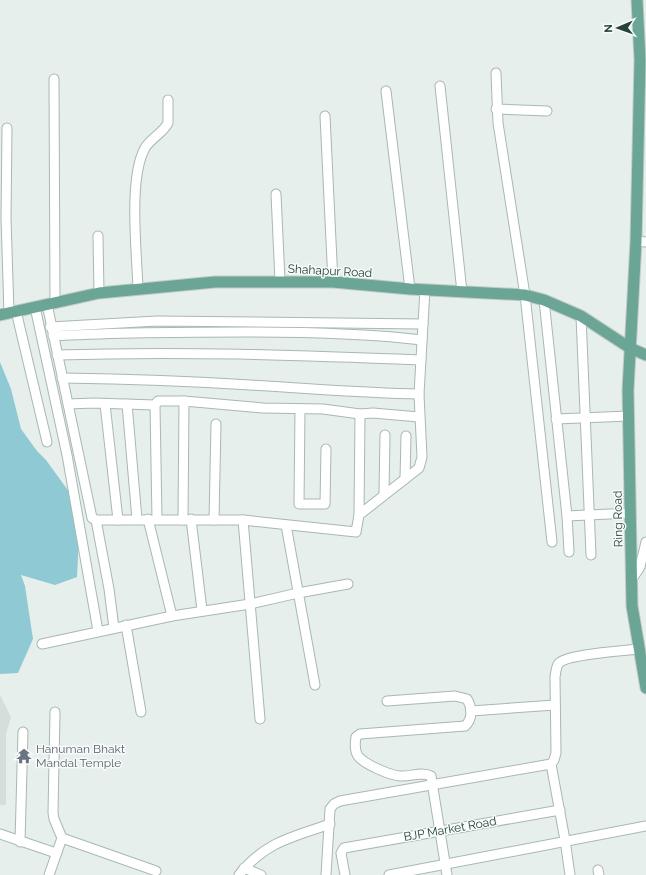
<svg xmlns="http://www.w3.org/2000/svg" width="646" height="875" font-family="Raleway,sans-serif">
<rect width="100%" height="100%" fill="#e6efeb"/>
<!-- built -->
<polygon fill="#d4dfda" points="0,695 11,717 6,734 6,805 0,805"/>
<!-- water -->
<polygon fill="#8ec9d4" points="0,362 11,389 21,429 37,451 46,460 75,500 79,536 77,577 55,585 21,575 25,586 33,639 18,673 0,674"/>
<g fill="none" stroke-linecap="round" stroke-linejoin="round">
<defs>
<g id="minor">
<polyline points="496,73 498,123 525,295 552,542"/>
<polyline points="54,79 55,303"/>
<polyline points="440,86 462,292"/>
<polyline points="386,91 410,289"/>
<polyline points="496,109 547,111"/>
<polyline points="325,116 333,282"/>
<polyline points="7,128 6,218 9,313"/>
<polyline points="276,194 280,281"/>
<polyline points="98,236 99,293"/>
<polyline points="636,241 646,242"/>
<path d="M138,289C137,254 128,178 145,148C151,138 163,133 168,123V100"/>
<polyline points="544,300 567,516 569,552"/>
<polyline points="47,304 92,518 96,520 243,520 356,532 359,515 419,468 422,457 419,394 425,289"/>
<polyline points="35,307 67,455 98,631"/>
<polyline points="16,311 47,442"/>
<polyline points="581,316 591,555"/>
<polyline points="50,327 157,321 423,324"/>
<path d="M53,336C117,332 182,332 246,332C305,332 364,333 422,340"/>
<path d="M57,355C179,351 300,355 421,360"/>
<path d="M62,378C125,379 187,381 250,385C306,388 363,393 419,394"/>
<polyline points="68,404 94,403 155,405"/>
<polyline points="105,404 118,520"/>
<polyline points="127,404 137,519"/>
<polyline points="300,409 299,504 325,504 326,449"/>
<polyline points="556,419 629,416"/>
<polyline points="405,479 406,436"/>
<polyline points="384,493 385,435"/>
<polyline points="359,515 360,414"/>
<polyline points="567,516 631,513"/>
<polyline points="148,519 172,616"/>
<polyline points="157,519 155,405 158,401 184,401 263,408 323,409 360,414 373,413 419,417"/>
<polyline points="191,519 202,610"/>
<polyline points="96,520 109,589 114,628"/>
<polyline points="183,520 184,401"/>
<polyline points="214,520 216,424"/>
<polyline points="243,520 260,719"/>
<polyline points="286,525 315,685"/>
<polyline points="632,579 640,567 646,542"/>
<polyline points="126,625 141,712"/>
<polyline points="42,644 172,616 250,604 298,593 348,584"/>
<path d="M387,701L455,696L467,699C472,707 473,719 465,726L360,734L356,737C355,743 354,750 358,756C364,764 389,775 400,776C410,777 421,771 431,776L447,875"/>
<polyline points="471,711 555,705"/>
<polyline points="551,764 565,840 570,875"/>
<polyline points="0,834 56,853"/>
<polyline points="62,838 156,871"/>
<polyline points="20,842 23,732"/>
<polyline points="244,868 261,875"/>
<polyline points="598,870 599,875"/>
<polyline points="49,875 62,838 54,819 53,813 55,712"/>
<path d="M239,875C265,842 292,837 330,824"/>
<path d="M326,875L330,809L334,804L340,801L551,764L554,760L556,753L555,677C556,672 556,666 559,663C568,654 624,651 638,649"/>
<polyline points="345,875 341,853 344,848 560,810"/>
<polyline points="389,875 646,826"/>
</g>
<g id="major">
<polyline points="637,0 640,60 636,241 628,390 632,606 646,688"/>
<polyline points="0,315 99,293 215,282 333,282 410,289 525,295 544,300 581,316 630,348 646,355"/>
</g>
</defs>
<!-- minor casing -->
<use href="#minor" stroke="#a8b8b2" stroke-width="11"/>
<!-- major casing -->
<use href="#major" stroke="#c2cac8" stroke-width="13"/>
<!-- minor -->
<use href="#minor" stroke="#fff" stroke-width="9"/>
<!-- major -->
<use href="#major" stroke="#6aa596" stroke-width="11"/>
</g>
<!-- icons -->
<defs>
<symbol id="temple-bare" viewBox="-9 -9 18 18"><path d="M0-6L5-2H3V0L6.5 2.5H4V6H1.5V3h-3V6H-4V2.5H-6.5L-3 0V-2H-5Z" fill="#6b7280" stroke="#f7fbf9" stroke-width="2.5" paint-order="stroke"/></symbol>
</defs>
<g fill-rule="evenodd">
<use href="#temple-bare" x="13" y="745" width="22" height="22"/>
</g>
<g text-anchor="middle" stroke-width="3" stroke-linejoin="round" paint-order="stroke">
<!-- street labels -->
<g font-size="12" fill="#24423a" stroke="#f7fbf9">
<text transform="translate(330 271) rotate(3)" y="4">Shahapur Road</text>
<text transform="translate(618 519) rotate(-91)" y="4">Ring Road</text>
<text transform="translate(450 829) rotate(-10)" y="4">BJP Market Road</text>
</g>
<!-- worship labels -->
<g font-size="12" fill="#5b616d" stroke="#f7fbf9" text-anchor="start">
<text x="36" y="753">Hanuman Bhakt<tspan x="36" dy="14">Mandal Temple</tspan></text>
</g>
</g>
<!-- north arrow -->
<g transform="translate(618 28) rotate(268)" stroke="#f7fbf9" stroke-width="3" paint-order="stroke">
<path d="M0-3L7 15L0 10L-7 15Z" fill="#24423a"/>
<text y="-6" font-size="11" font-weight="bold" text-anchor="middle" fill="#24423a">N</text>
</g>
</svg>
